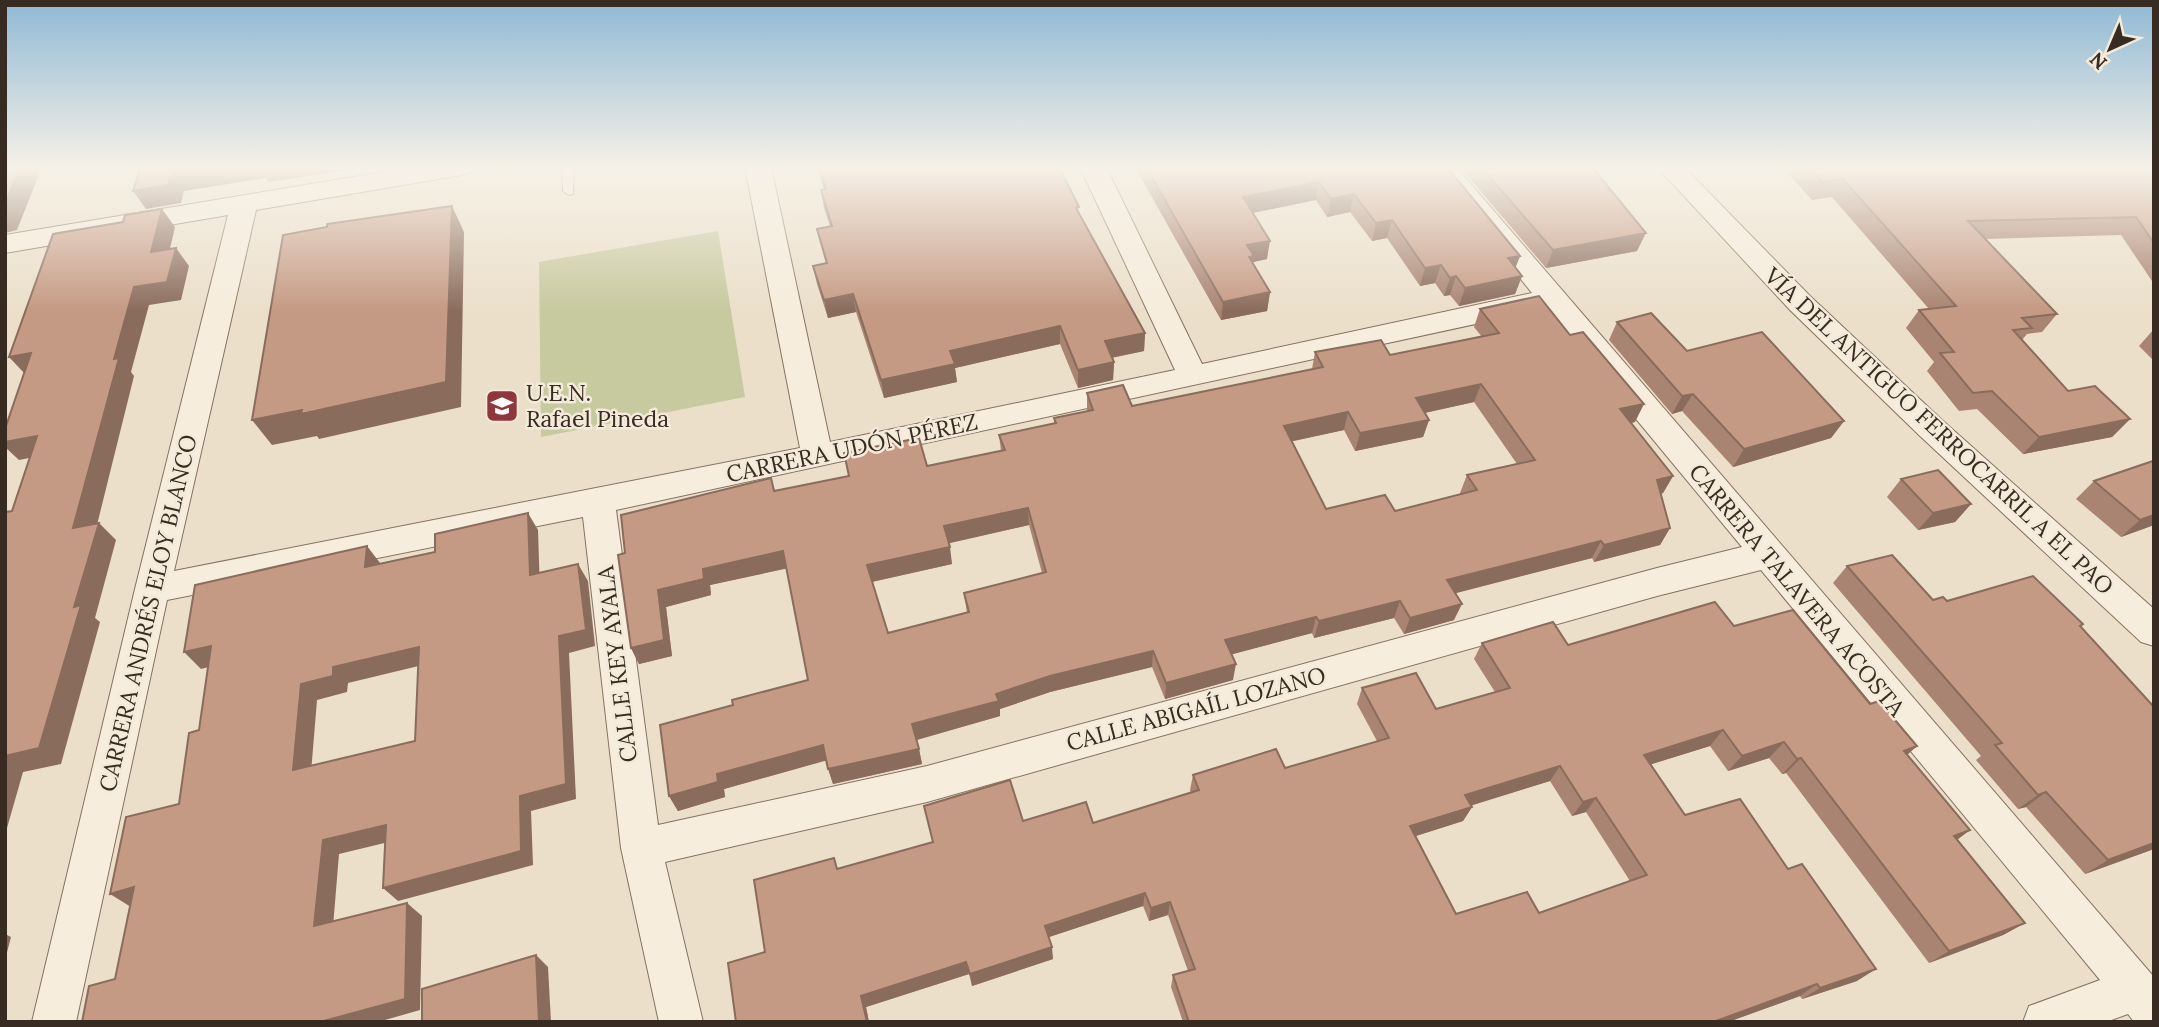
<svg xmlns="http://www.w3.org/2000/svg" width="2159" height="1027" font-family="Lora,serif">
<rect width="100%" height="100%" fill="#ebdfca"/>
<!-- green -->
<polygon fill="#c7c99f" points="718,231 745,397 541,437 539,262"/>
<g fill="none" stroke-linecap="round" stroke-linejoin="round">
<defs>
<polygon id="service" points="562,167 574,167 573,194 569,195 563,191"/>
<g id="minor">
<path d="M414,167H474L471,172L462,175L256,210L174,571L800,448L745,167H771L830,442L1175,370L1080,167H1106L1202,364L1532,293L1430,167H1456L2154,977V1022H2134L2128,1014L2106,1022H2023L2029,1006L2100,980L1761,570L1657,596L927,802L665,862L703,1022H659L621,848L583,517L167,600L76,1022H32L135,589L228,215L5,253V235ZM1545,309L1742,547L1657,568L927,766L658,825L616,510Z"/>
<polygon points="1657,167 1684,167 1810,296 1942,420 2154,609 2154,646 2141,642 1920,436 1790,310"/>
</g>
</defs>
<!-- service casing -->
<use href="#service" stroke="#867160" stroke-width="2"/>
<!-- minor casing -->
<use href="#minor" stroke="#867160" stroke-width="2"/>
<!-- service -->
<use href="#service" fill="#f6eddd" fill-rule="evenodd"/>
<!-- minor -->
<use href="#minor" fill="#f6eddd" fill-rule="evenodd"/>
</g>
<!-- wall -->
<g fill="#a98472" fill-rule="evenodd">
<polygon points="817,167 1059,167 1079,215 1145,333 1144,351 1112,358 1114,362 1113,380 1078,388 1060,344 955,368 957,382 884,398 856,312 828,318 817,284 813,266 826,263 817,229 830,226 824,208 821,190 824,190"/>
<polygon points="1135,167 1447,167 1520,256 1515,268 1522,276 1515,294 1459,306 1450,295 1444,296 1435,283 1420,286 1387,238 1372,241 1350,212 1327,217 1316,200 1253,213 1267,259 1253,262 1253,264 1270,292 1267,311 1221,320"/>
<polygon points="1460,167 1592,167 1637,251 1546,268"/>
<polygon points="1782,167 2154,167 2154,284 2121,235 1985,239 2057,314 2042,332 2027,334 2022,340 2068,391 2130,419 2112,437 2023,454 1977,409 1959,411 1927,371 1934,362 1906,328 1919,310 1929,309 1832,197 1812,200"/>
<path d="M1480,309L1635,422L1631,423L1673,476L1663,493L1661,494L1670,528L1660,545L1594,562L1592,558L1455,593L1454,620L1404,634L1394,618L1314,638L1312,633L1232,654L1233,680L1165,699L1152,667L1050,692L1000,709V716L917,740L922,764L833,784L826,760L724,789L725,797L678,811L669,796L733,705L808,680L787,568L710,585L711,595L666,607L672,656L639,664L631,648L625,553L771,478L775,491L927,466L1001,451L999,435L1054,424V418L1087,411V393L1132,406L1312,369L1315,352L1390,355L1482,337L1474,327ZM1474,402L1517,464L1467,475L1460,493L1461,494L1395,511L1326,509L1292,441L1344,430L1355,451L1423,437L1429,420L1425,413ZM1029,525L1042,573L964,593L967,613L888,633L872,582L952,564L948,543Z"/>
<polygon points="1617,322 1687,351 1844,421 1831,438 1733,467 1682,411 1672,414 1609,340"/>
<polygon points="2154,329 2154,361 2139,346"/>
<polygon points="1901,479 1971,504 1955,522 1918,530 1887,497"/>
<polygon points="2094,481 2154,525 2121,537 2076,499"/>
<polygon points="1847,566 1933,600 1947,601 2083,624 2081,627 2154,849 2085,874 2026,807 2018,809 1976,760 1981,756 1833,583"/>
<path d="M1734,626L1870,704L1917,746L1907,755L1970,830L1957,840L2025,923L2003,935L1929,963L1786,773L1782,774L1769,758L1728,771L1710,746L1651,764L1685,815L1857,981L1802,999L1800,996L1728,1022H1183L1171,987L1173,975L1188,971L1168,915L1149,921L1143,906L1049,937L1053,959L972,986L969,974L866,1007L869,1022H736L765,952L839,869L933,842L924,806L1023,821L1093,823L1191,793L1190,790L1193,775L1285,768L1377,741L1357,704L1362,688L1436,709L1495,692L1474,659L1482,643L1568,645ZM1550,781L1572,816L1586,812L1630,881L1539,913L1456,914L1416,836L1463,821L1472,807L1471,805Z"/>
</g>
<!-- shaded-wall -->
<g fill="#8a6c5c">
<polygon points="20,167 42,167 17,230 5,233 5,204"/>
<polygon points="206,167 370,167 268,182 266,178 184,191 181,203 146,209 133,191 171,173"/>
<polygon points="1319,182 1316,200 1241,215 1243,197"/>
<polygon points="1354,194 1350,212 1327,217 1331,199"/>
<polygon points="452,206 464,232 461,407 319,439 317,436 272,445 252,420 302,410"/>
<polygon points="162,209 175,227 165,270 151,252"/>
<polygon points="1392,220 1387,238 1372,241 1376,223"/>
<polygon points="1646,233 1637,251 1546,268 1553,250"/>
<polygon points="1270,241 1267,259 1253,262 1252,274 1247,245"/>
<polygon points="176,248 189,266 181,300 149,305 131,372 134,376 92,545 73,528 114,359 134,287"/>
<polygon points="1520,256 1513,274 1508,258"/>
<polygon points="1441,265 1435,283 1420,286 1425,268"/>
<polygon points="1456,276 1450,295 1444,296 1450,278"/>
<polygon points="1522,276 1515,294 1459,306 1465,288"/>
<polygon points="1270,292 1267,311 1221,320 1223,302"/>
<polygon points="853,294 856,312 828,318 824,300"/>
<polygon points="1060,326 1060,344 955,368 957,382 884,398 881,380 950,351"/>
<polygon points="1145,333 1144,351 1104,359 1105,341"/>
<polygon points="31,353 26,375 9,357"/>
<polygon points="1114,362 1113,380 1078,388 1078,370"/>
<polygon points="1481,384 1474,402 1410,416 1416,398"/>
<polygon points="1693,394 1682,411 1672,414 1682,396"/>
<polygon points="1644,404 1635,422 1611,427 1620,409"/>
<polygon points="1348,412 1344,430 1280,444 1284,426"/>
<polygon points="2130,419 2112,437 2023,454 2039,437"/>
<polygon points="1429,420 1423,437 1355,451 1360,433"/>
<polygon points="1844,421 1831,438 1733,467 1744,449"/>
<polygon points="37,436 55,453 19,460 5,447 5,442"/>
<polygon points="1673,476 1663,493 1647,498 1657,480"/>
<polygon points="1971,504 1955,522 1918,530 1933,513"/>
<polygon points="1028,508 1029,525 946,544 944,526"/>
<polygon points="528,513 538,530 540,592 530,575"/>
<polygon points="2154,515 2154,525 2121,537 2140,520"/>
<polygon points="99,523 116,540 95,618 100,622 61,764 23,772 5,835 5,756 74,607"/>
<polygon points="1670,528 1660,545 1594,562 1604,545"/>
<polygon points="1601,541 1592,558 1441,597 1447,580"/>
<polygon points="367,546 380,563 378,584 365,567"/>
<polygon points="950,547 952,564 871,582 867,565"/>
<polygon points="783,551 789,568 710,585 711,595 666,607 672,656 639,664 631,648 658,590 703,569"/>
<polygon points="578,564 588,581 595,646 569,653 576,799 531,811 533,865 398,901 383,888 559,636"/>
<polygon points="1400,601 1394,618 1314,638 1319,621"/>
<polygon points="1462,604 1454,620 1404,634 1410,618"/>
<polygon points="1316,617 1312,633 1222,657 1225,640"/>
<polygon points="211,646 228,662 201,669 184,652"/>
<polygon points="419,647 431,663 348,683 347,692 317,700 310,785 293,770 301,684 333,667"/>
<polygon points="1153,651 1152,667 1050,692 1000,709 1000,716 916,740 912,724 996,694 1050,676"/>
<polygon points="1236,664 1233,680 1165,699 1166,683"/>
<polygon points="1723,730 1710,746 1633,770 1644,755"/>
<polygon points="1784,742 1769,758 1728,771 1742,756"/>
<polygon points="823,745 828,760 724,789 725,797 678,811 669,796 717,774"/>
<polygon points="1917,746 1900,761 1904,751"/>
<polygon points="919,749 922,764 833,784 828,769"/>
<polygon points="1801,758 1786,773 1782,774 1797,759"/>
<polygon points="1560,766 1550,781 1457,810 1465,795"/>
<polygon points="2046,792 2026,807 2018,809 2038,795"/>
<polygon points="1596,798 1586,812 1572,816 1583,802"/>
<polygon points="1472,807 1463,821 1403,840 1410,826"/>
<polygon points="386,825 401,839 339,854 332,939 314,926 323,840"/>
<polygon points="1970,830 1951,844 1954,836"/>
<polygon points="2154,843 2154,849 2085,874 2108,860"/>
<polygon points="134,887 131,907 110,894"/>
<polygon points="1145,893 1143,906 1046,938 1045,926"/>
<polygon points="1170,902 1168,915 1149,921 1151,908"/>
<polygon points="407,903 422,916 420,1010 378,1022 320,1022"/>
<polygon points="2025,923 2003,935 1929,963 1949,951"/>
<polygon points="5,934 11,937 5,960"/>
<polygon points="1052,947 1053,959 972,986 970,974"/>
<polygon points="536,955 548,967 551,1022 539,1022"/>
<polygon points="966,962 969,974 866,1007 869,1022 867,1022 861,996"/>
<polygon points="1876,969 1857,981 1802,999 1820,988"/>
<polygon points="1817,984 1800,996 1728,1022 1714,1022"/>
</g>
<!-- building -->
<g fill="#c59a84" stroke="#8a6c5c" stroke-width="2" fill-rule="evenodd">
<polygon points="5,167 20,167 5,204"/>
<polygon points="141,167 206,167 171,173 168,185 133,191"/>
<polygon points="819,167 1059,167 1079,207 1076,208 1145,333 1105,341 1114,362 1078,370 1060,326 950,351 955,364 881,380 853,294 824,300 813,266 827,263 817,229 832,226 821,190 826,189"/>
<polygon points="1146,167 1447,167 1520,256 1508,258 1522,276 1465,288 1456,276 1450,278 1441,265 1425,268 1392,220 1376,223 1354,194 1331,199 1319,182 1243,197 1270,241 1247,245 1254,256 1249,257 1270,292 1223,302"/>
<polygon points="1481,167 1592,167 1646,233 1553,250"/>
<polygon points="1809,167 2154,167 2154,243 2136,217 1968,221 2057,314 2022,318 2032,328 2013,330 2068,391 2095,386 2130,419 2039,437 1992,391 1973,393 1940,353 1954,352 1919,310 1956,306 1843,179 1822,182"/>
<polygon points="452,206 446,382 301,414 302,410 252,420 283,235 327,227 327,224"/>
<polygon points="162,209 151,252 176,248 167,282 134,287 114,359 119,358 73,528 99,523 74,607 81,605 39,748 5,756 5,512 12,511 37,436 5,442 5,429 31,353 9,357 53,234 123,222 125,215"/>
<path d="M1539,296L1570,335L1583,332L1644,404L1620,409L1673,476L1657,480L1670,528L1604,545L1601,541L1447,580L1462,604L1410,618L1400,601L1319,621L1316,617L1225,640L1236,664L1166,683L1153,651L1050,676L996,694L999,701L912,724L919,749L828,769L823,745L717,774L718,782L669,796L660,725L733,705L732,700L808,680L783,551L703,569L704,579L658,590L664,640L631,648L618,555L625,553L621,515L771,478L774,491L849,476L844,453L919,438L927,466L1005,450L999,435L1056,423L1054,418L1093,410L1087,393L1123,385L1132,406L1323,367L1315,352L1381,340L1390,355L1499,333L1480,309ZM1481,384L1535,460L1467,475L1477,490L1395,511L1385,495L1326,509L1284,426L1348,412L1360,433L1429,420L1416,398ZM1028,508L1046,572L964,593L969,612L888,633L867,565L950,547L944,526Z"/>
<polygon points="1651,313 1687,351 1762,332 1844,421 1744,449 1693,394 1682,396 1617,322"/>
<polygon points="2153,461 2154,462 2154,515 2140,520 2094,481"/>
<polygon points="1938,470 1971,504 1933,513 1901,479"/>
<path d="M528,513L530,575L578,564L586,630L559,636L566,784L520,796L521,851L383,888L386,825L323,840L314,926L407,903L405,999L320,1022H82L89,986L115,979L134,887L110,894L126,817L179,804L189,733L199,730L211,646L184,652L195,585L367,546L365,567L435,552V534ZM419,647L415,741L293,770L301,684L333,676V667Z"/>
<polygon points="1892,555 1933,600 1943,597 1947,601 2033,576 2083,624 2080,626 2154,707 2154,843 2108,860 2046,792 2038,795 1995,745 2002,743 1847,566"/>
<path d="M1715,602L1734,626L1793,610L1870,704L1879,701L1917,746L1904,751L1970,830L1954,836L2025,923L1949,951L1801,758L1797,759L1784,742L1742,756L1723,730L1644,755L1685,815L1740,799L1788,869L1802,864L1876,969L1820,988L1817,984L1716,1021L1717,1022H1189L1173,975L1195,969L1170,902L1151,908L1145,893L1045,926L1052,947L970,974L966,962L861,996L867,1022H736L728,963L765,952L754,880L834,858L837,869L933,842L924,806L1010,780L1023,821L1086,802L1093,823L1199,790L1193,775L1276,749L1285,768L1389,738L1362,688L1416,673L1436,709L1510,688L1482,643L1553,622L1568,645ZM1560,766L1583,802L1596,798L1647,875L1539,913L1527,892L1456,914L1410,826L1472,807L1465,795Z"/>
<polygon points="536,955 539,1022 422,1022 422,989"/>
</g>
<!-- sky -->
<linearGradient id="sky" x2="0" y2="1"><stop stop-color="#8fb9d5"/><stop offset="0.54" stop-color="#f6f1e7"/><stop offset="1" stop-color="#f6f1e7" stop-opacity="0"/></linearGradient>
<rect width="2159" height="311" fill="url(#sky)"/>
<!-- icons -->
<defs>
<symbol id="school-square" viewBox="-11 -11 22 22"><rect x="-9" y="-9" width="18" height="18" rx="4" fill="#90363d" stroke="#f3ead9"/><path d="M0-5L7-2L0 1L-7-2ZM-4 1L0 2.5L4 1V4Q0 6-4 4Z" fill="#fff"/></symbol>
</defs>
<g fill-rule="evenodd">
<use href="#school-square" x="483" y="387" width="38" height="38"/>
</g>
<g text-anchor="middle" stroke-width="5" stroke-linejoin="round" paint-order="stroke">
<!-- poi labels -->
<g font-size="23" fill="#382b22" stroke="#f3ead9" text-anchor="start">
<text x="526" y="401">U.E.N.<tspan x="526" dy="26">Rafael Pineda</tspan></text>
</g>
<!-- street labels -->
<g font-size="23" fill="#382b22" stroke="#f3ead9">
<text transform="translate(1939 431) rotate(43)" y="8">VÍA DEL ANTIGUO FERROCARRIL A EL PAO</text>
<text transform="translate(852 448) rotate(-12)" y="8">CARRERA UDÓN PÉREZ</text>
<text transform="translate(1797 590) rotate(50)" y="8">CARRERA TALAVERA ACOSTA</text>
<text transform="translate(148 613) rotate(-77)" y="8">CARRERA ANDRÉS ELOY BLANCO</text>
<text transform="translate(617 664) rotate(-97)" y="8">CALLE KEY AYALA</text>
<text transform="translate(1196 709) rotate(-15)" y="8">CALLE ABIGAÍL LOZANO</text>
</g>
</g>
<!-- border -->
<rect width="2159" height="1027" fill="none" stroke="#382b22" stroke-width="14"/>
<!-- north arrow -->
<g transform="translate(2110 49) rotate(224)" stroke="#f3ead9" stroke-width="5" paint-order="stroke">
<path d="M0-5L12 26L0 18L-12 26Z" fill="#382b22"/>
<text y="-10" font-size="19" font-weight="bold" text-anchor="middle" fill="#382b22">N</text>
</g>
</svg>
